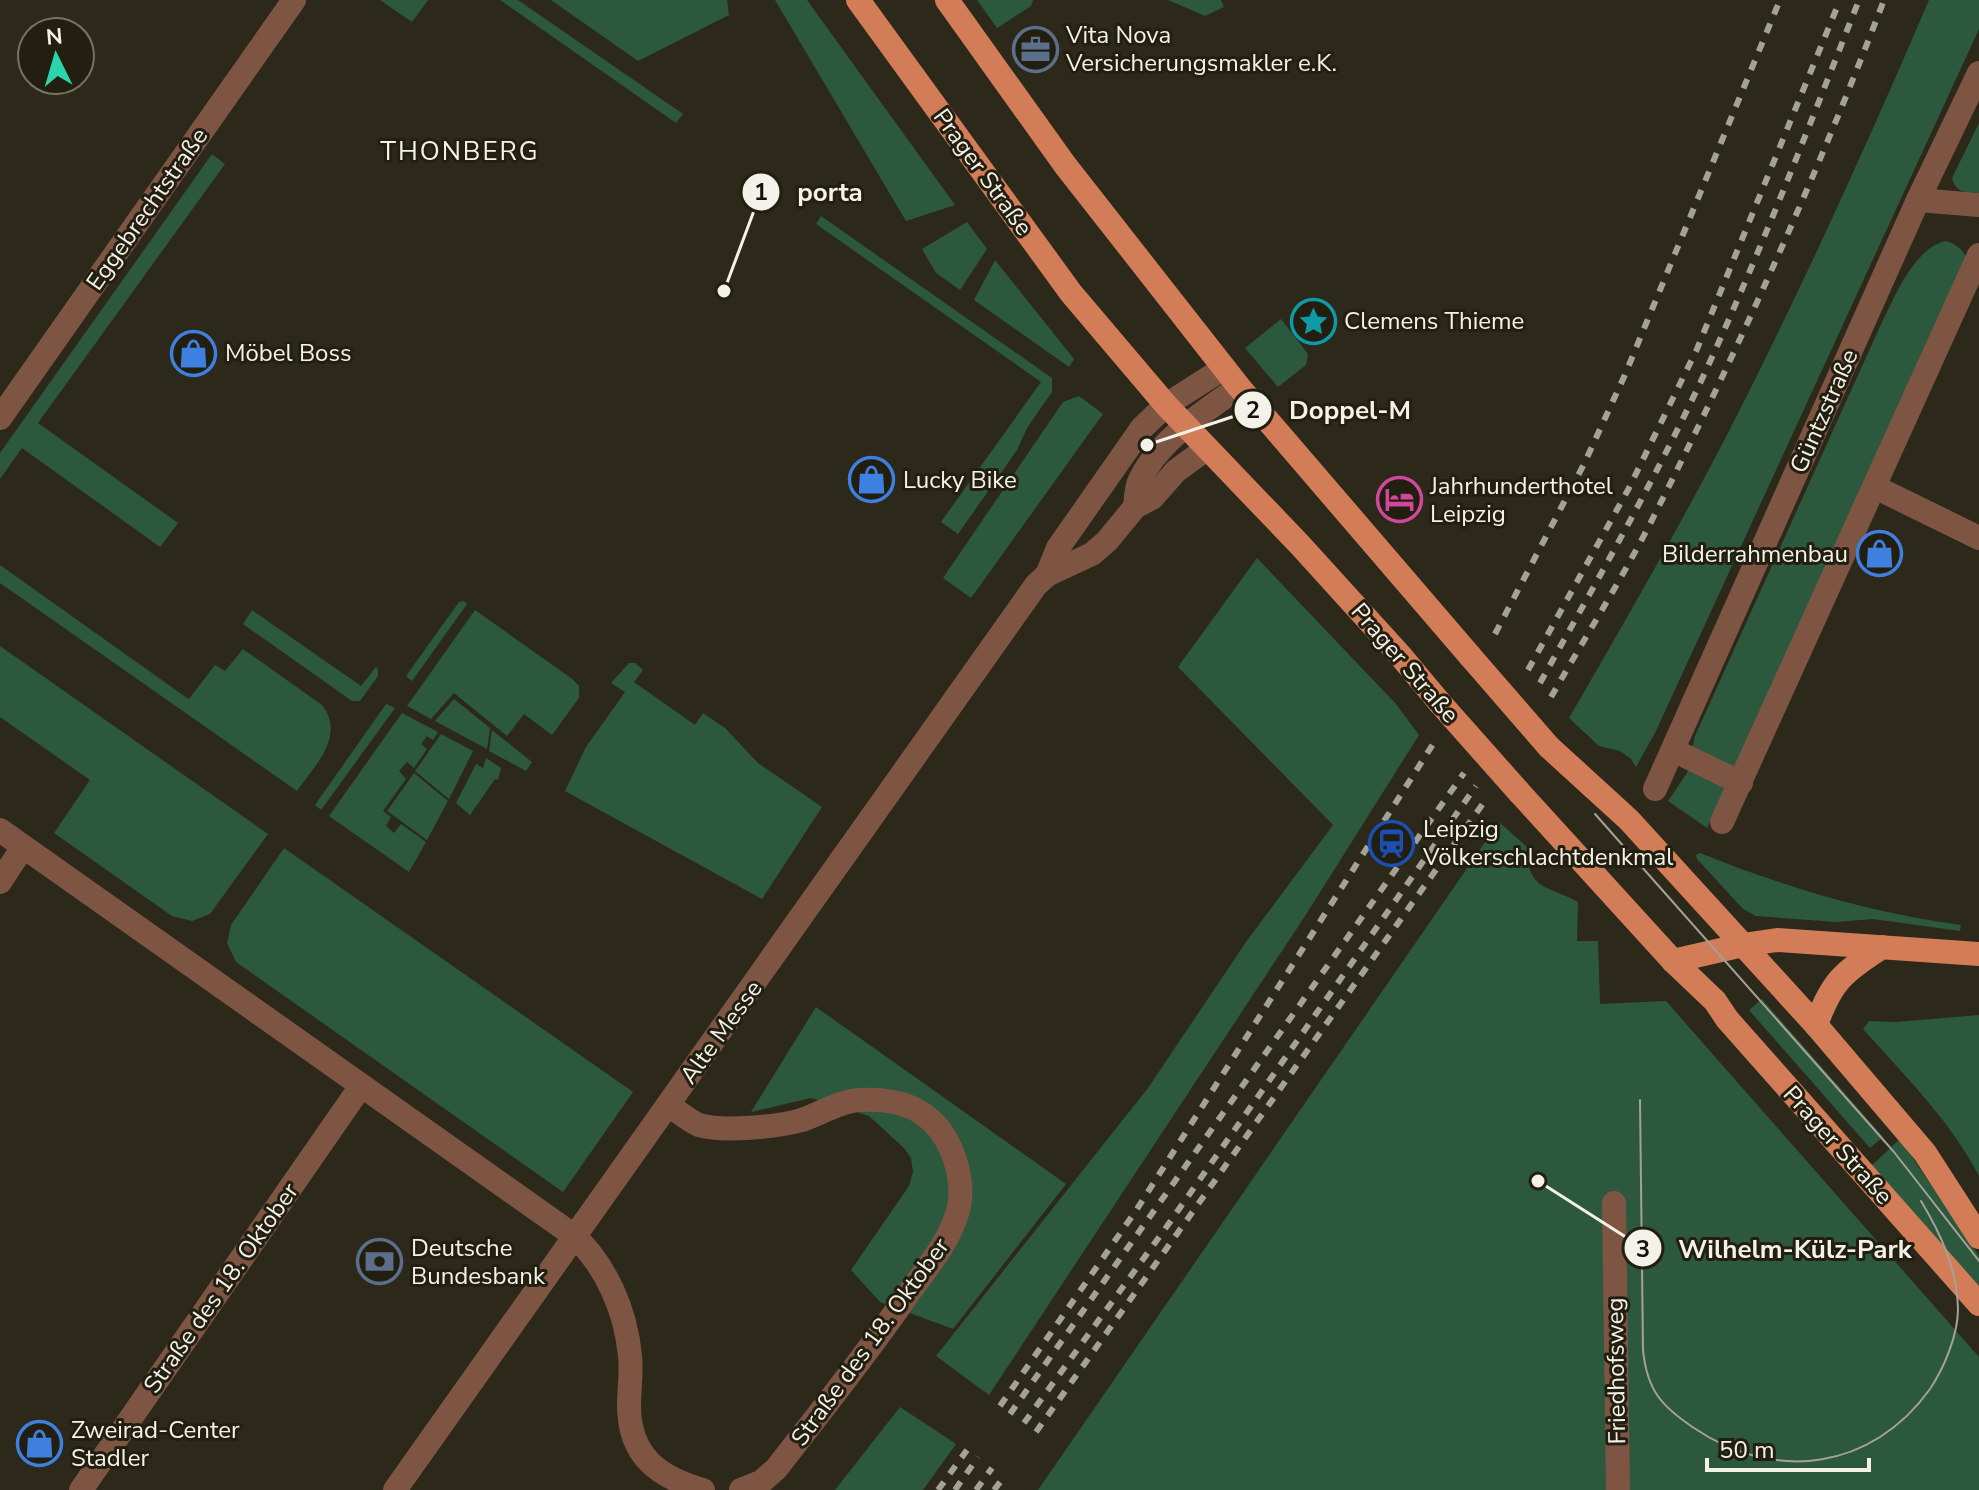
<svg xmlns="http://www.w3.org/2000/svg" width="1979" height="1490" font-family="'Nunito Sans',sans-serif">
<rect width="100%" height="100%" fill="#2c291a"/>
<!-- green -->
<g fill="#2c583e">
<polygon points="380,0 428,0 412,22"/>
<polygon points="500,0 518,0 683,114 676,123"/>
<polygon points="551,0 727,0 729,15 638,61"/>
<polygon points="775,0 807,0 955,205 906,221"/>
<polygon points="977,0 1033,0 1031,6 997,28"/>
<polygon points="1168,0 1221,0 1224,7 1205,16"/>
<path d="M1929,0H1979V29L1655,733L1636,767L1631,759L1620,751L1599,746L1569,718C1624,623 1679,528 1729,431C1801,290 1867,145 1929,0Z"/>
<path d="M1979,123V193C1965,192 1956,193 1952,178Z"/>
<polygon points="212,154 225,164 38,423 178,523 160,547 22,448 0,479 0,453"/>
<polygon points="821,216 1052,378 1052,392 1027,428 1017,450 958,534 941,522 1041,382 816,224"/>
<polygon points="967,222 987,249 960,290 936,273 922,249"/>
<path d="M1945,241C1956,243 1963,250 1968,260L1707,828L1668,801L1687,773L1695,736L1882,322C1896,295 1913,250 1945,241Z"/>
<polygon points="995,260 1074,359 1069,367 974,300"/>
<polygon points="1281,319 1308,354 1306,365 1278,387 1245,348"/>
<polygon points="1079,396 1103,414 971,598 943,578 1063,402"/>
<polygon points="1257,558 1396,704 1419,735 1307,913 989,1395 936,1356 1148,1088 1246,942 1333,825 1178,667"/>
<path d="M0,565L187,698L189,699L215,665L225,671L243,649L322,705C346,736 315,765 297,791L0,583Z"/>
<polygon points="464,601 467,604 412,681 406,676 459,602"/>
<polygon points="252,610 361,686 376,667 378,670 378,676 360,701 352,701 243,624"/>
<polygon points="475,610 571,678 579,686 579,698 552,735 524,714 507,736 454,693 431,719 407,706"/>
<polygon points="0,646 268,834 210,914 192,921 172,916 54,833 90,780 0,717"/>
<polygon points="629,663 635,663 643,670 634,682 695,725 703,713 725,728 758,763 822,807 762,899 565,791 586,747 625,692 611,683"/>
<polygon points="454,699 490,728 487,749 435,721"/>
<polygon points="386,704 395,708 321,810 315,805"/>
<polygon points="402,713 438,732 433,740 427,736 421,744 427,749 414,768 407,762 399,771 406,779 383,811 391,817 386,826 394,833 401,824 426,842 409,872 329,816"/>
<polygon points="492,730 532,762 526,771 489,751"/>
<polygon points="441,734 473,751 449,799 415,771"/>
<polygon points="486,758 501,768 498,780 495,779 470,815 456,803 476,764 483,768"/>
<polygon points="414,773 448,801 427,840 387,811"/>
<path d="M1499,822L1527,847C1527,891 1548,885 1578,902L1577,941H1598L1600,1004L1666,1001L1979,1357V1490H1038Z"/>
<polygon points="284,848 633,1092 563,1192 236,962 227,943 231,925"/>
<path d="M1700,853C1784,887 1871,913 1961,925L1960,931L1873,919L1836,922L1756,916L1743,909L1697,859L1696,855Z"/>
<polygon points="1762,999 1883,1137 1870,1148 1749,1010"/>
<polygon points="816,1007 1066,1184 953,1329 880,1302 851,1270 909,1186 913,1172 911,1158 904,1148 869,1116 811,1098 751,1112"/>
<path d="M1979,1015V1176C1950,1120 1905,1076 1863,1029L1869,1021L1896,1022Z"/>
<polygon points="1900,1139 1979,1256 1979,1287 1871,1166"/>
<polygon points="900,1407 956,1444 923,1490 835,1490"/>
</g>
<g fill="none" stroke-linecap="round" stroke-linejoin="round">
<!-- minor -->
<g stroke="#7e5443" stroke-width="24">
<polyline points="1918,200 1979,205"/>
<polyline points="0,418 294,0"/>
<polyline points="1875,487 1979,538"/>
<path d="M1135,507C1136,499 1136,489 1139,482C1157,441 1204,412 1239,387"/>
<polyline points="1047,575 1058,548 1142,428 1166,405 1224,368"/>
<polyline points="1673,750 1741,783"/>
<polyline points="1655,789 1918,200 1979,73"/>
<polyline points="1722,822 1979,255"/>
<path d="M0,830L573,1235C606,1265 626,1311 630,1356C632,1372 629,1389 629,1405C629,1456 658,1477 703,1490"/>
<polyline points="0,882 23,847"/>
<path d="M668,1105C678,1111 689,1121 699,1125C723,1132 777,1127 802,1120C820,1114 840,1101 859,1100C891,1098 920,1104 940,1130C956,1152 965,1185 958,1211C949,1242 927,1268 908,1294C867,1354 821,1411 776,1469L761,1482L741,1490"/>
<polyline points="1614,1203 1618,1490"/>
<polyline points="81,1490 361,1086"/>
<polyline points="395,1490 1036,585 1047,575 1092,554 1107,541 1135,507 1152,498 1176,471 1206,449"/>
</g>
<!-- major -->
<g stroke="#d37c58" stroke-width="24">
<polyline points="858,0 1071,293 1166,405 1300,545 1399,654 1440,703"/>
<polyline points="947,0 1065,165 1239,387 1470,656"/>
<polyline points="1549,747 1629,820 1816,1025 1925,1153 1979,1237"/>
<polyline points="1519,792 1673,961 1715,1001 1727,1019 1979,1304"/>
<polyline points="1673,961 1743,945 1777,940 1979,954"/>
<path d="M1816,1025C1832,980 1843,973 1882,947"/>
</g>
<!-- tram -->
<g stroke="#a4a296" stroke-width="2">
<polyline points="1595,814 1894,1152 1979,1261"/>
<path d="M1640,1100L1643,1350C1647,1390 1661,1406 1694,1428C1775,1483 1872,1470 1930,1389C1944,1368 1958,1335 1958,1309C1957,1269 1941,1234 1921,1201"/>
</g>
<!-- rail -->
<g stroke="#a4a296" stroke-width="6" stroke-dasharray="10 10" stroke-linecap="butt">
<polyline points="1495,634 1584,464 1624,377 1780,0"/>
<polyline points="1528,670 1629,488 1697,349 1840,0"/>
<path d="M1540,683C1600,575 1662,468 1713,355C1766,238 1812,119 1859,0"/>
<path d="M1551,697C1587,634 1627,571 1659,506C1742,341 1818,173 1884,0"/>
<polyline points="1000,1406 1137,1209 1435,741"/>
<polyline points="1010,1414 1464,773"/>
<polyline points="1024,1423 1165,1229 1476,786"/>
<polyline points="1036,1432 1487,798"/>
<polyline points="938,1490 967,1450"/>
<polyline points="955,1490 978,1457"/>
<polyline points="976,1490 992,1468"/>
<polyline points="994,1490 1004,1477"/>
</g>
<!-- major-bridge -->
<g stroke="#d37c58" stroke-width="24">
<polyline points="1470,656 1549,747"/>
<polyline points="1440,703 1519,792"/>
</g>
</g>
<!-- icons -->
<defs>
<symbol id="office-ring" viewBox="-11 -11 22 22"><circle r="9.5" fill="#221f10" stroke="#5c6f8a" stroke-width="1.5"/><path d="M-6-3h4V-5.5h4V-3h4V5H-6ZM-1-4.5V-3h2v-1.5ZM-6 0V1H6V0Z" fill="#5c6f8a"/></symbol>
<symbol id="sight-ring" viewBox="-11 -11 22 22"><circle r="9.5" fill="#221f10" stroke="#0f9aa8" stroke-width="1.5"/><path d="M0-6L1.8-2.2L6-1.7L2.9 1.2L3.7 5.4L0 3.3L-3.7 5.4L-2.9 1.2L-6-1.7L-1.8-2.2Z" fill="#0f9aa8"/></symbol>
<symbol id="shop-ring" viewBox="-11 -11 22 22"><circle r="9.5" fill="#221f10" stroke="#3f7fe0" stroke-width="1.5"/><path d="M-5-2.5h2.3a2.7 3.5 0 0 1 5.4 0H5L5.5 6h-11ZM-1.5-2.5h3a1.5 2.3 0 0 0-3 0Z" fill="#3f7fe0"/></symbol>
<symbol id="hotel-ring" viewBox="-11 -11 22 22"><circle r="9.5" fill="#221f10" stroke="#d1479c" stroke-width="1.5"/><path d="M-6-4.5h1.5V1H6V5H4.5V3h-9V5H-6ZM-4 0a1.8 1.8 0 1 1 3.6 0ZM.5 0V-2.5h3Q6-2.5 6 0Z" fill="#d1479c"/></symbol>
<symbol id="station-ring" viewBox="-11 -11 22 22"><circle r="9.5" fill="#221f10" stroke="#1a4fb4" stroke-width="1.5"/><path d="M-3-6H3Q5-6 5-4V2Q5 4 3 4L4.5 6H3L1.5 4h-3L-3 6H-4.5L-3 4Q-5 4-5 2V-4Q-5-6-3-6ZM-3.5-4v3h7v-3ZM-3.5 1v1.5H-2V1ZM2 1v1.5H3.5V1Z" fill="#1a4fb4"/></symbol>
<symbol id="bank-ring" viewBox="-11 -11 22 22"><circle r="9.5" fill="#221f10" stroke="#5c6f8a" stroke-width="1.5"/><path d="M-6-4H6V4H-6ZM0-2.3a2.3 2.3 0 1 0 0 4.6a2.3 2.3 0 1 0 0-4.6Z" fill="#5c6f8a"/></symbol>
</defs>
<g fill-rule="evenodd">
<use href="#office-ring" x="1010" y="24" width="51" height="51"/>
<use href="#sight-ring" x="1288" y="296" width="51" height="51"/>
<use href="#shop-ring" x="168" y="328" width="51" height="51"/>
<use href="#shop-ring" x="846" y="454" width="51" height="51"/>
<use href="#hotel-ring" x="1374" y="474" width="51" height="51"/>
<use href="#shop-ring" x="1854" y="528" width="51" height="51"/>
<use href="#station-ring" x="1366" y="818" width="51" height="51"/>
<use href="#bank-ring" x="354" y="1236" width="51" height="51"/>
<use href="#shop-ring" x="14" y="1418" width="51" height="51"/>
</g>
<g text-anchor="middle" stroke-width="6" stroke-linejoin="round" paint-order="stroke">
<!-- poi labels -->
<g font-size="24" fill="#f4f2e8" stroke="#221f10" text-anchor="start">
<text x="1066" y="43">Vita Nova<tspan x="1066" dy="28">Versicherungsmakler e.K.</tspan></text>
<text x="1344" y="329">Clemens Thieme</text>
<text x="225" y="361">Möbel Boss</text>
<text x="903" y="488">Lucky Bike</text>
<text x="1430" y="494">Jahrhunderthotel<tspan x="1430" dy="28">Leipzig</tspan></text>
<text x="1848" y="562" text-anchor="end">Bilderrahmenbau</text>
<text x="1423" y="837">Leipzig<tspan x="1423" dy="28">Völkerschlachtdenkmal</tspan></text>
<text x="411" y="1256">Deutsche<tspan x="411" dy="28">Bundesbank</tspan></text>
<text x="71" y="1438">Zweirad-Center<tspan x="71" dy="28">Stadler</tspan></text>
</g>
<!-- street labels -->
<g font-size="24" fill="#f4f2e8" stroke="#221f10">
<text transform="translate(983 172) rotate(54)" y="8">Prager Straße</text>
<text transform="translate(147 209) rotate(-55)" y="8">Eggebrechtstraße</text>
<text transform="translate(1824 411) rotate(-66)" y="8">Güntzstraße</text>
<text transform="translate(1405 663) rotate(49)" y="8">Prager Straße</text>
<text transform="translate(721 1032) rotate(-54)" y="8">Alte Messe</text>
<text transform="translate(1838 1145) rotate(48)" y="8">Prager Straße</text>
<text transform="translate(221 1288) rotate(-55)" y="8">Straße des 18. Oktober</text>
<text transform="translate(870 1342) rotate(-54)" y="8">Straße des 18. Oktober</text>
<text transform="translate(1616 1371) rotate(-91)" y="8">Friedhofsweg</text>
</g>
<!-- neighbourhood labels -->
<g font-size="26" letter-spacing="2" fill="#f4f2e8" stroke="#221f10">
<text x="460" y="160">THONBERG</text>
</g>
</g>
<!-- callouts -->
<path fill="none" stroke="#f4f2e8" stroke-width="3" d="M724 291L761 192M1147 445L1253 410M1538 1181L1643 1248"/>
<g fill="#f4f2e8" stroke="#221f10" stroke-width="3">
<circle cx="724" cy="291" r="8"/>
<circle cx="1147" cy="445" r="8"/>
<circle cx="1538" cy="1181" r="8"/>
<circle cx="761" cy="192" r="20"/>
<circle cx="1253" cy="410" r="20"/>
<circle cx="1643" cy="1248" r="20"/>
</g>
<g font-size="24" text-anchor="middle" font-weight="bold" fill="#111">
<text x="761" y="200">1</text>
<text x="1253" y="418">2</text>
<text x="1643" y="1257">3</text>
</g>
<g font-size="26" text-anchor="middle" font-weight="bold" fill="#f4f2e8" stroke="#221f10" stroke-width="6" stroke-linejoin="round" paint-order="stroke">
<text x="830" y="201">porta</text>
<text x="1350" y="419">Doppel-M</text>
<text x="1795" y="1258">Wilhelm-Külz-Park</text>
</g>
<!-- north arrow -->
<g transform="translate(56 56) rotate(355)"><circle r="38" fill="#221f10" stroke="#767366" stroke-width="2"/>
<path d="M0-6L14 30L0 20L-14 30Z" fill="#2ad5ac"/>
<text y="-12" font-size="22" font-weight="bold" text-anchor="middle" fill="#f4f2e8">N</text>
</g>
<!-- scale -->
<path d="M1707 1458v12h162v-12" fill="none" stroke="#f4f2e8" stroke-width="4"/>
<text x="1719" y="1458" font-size="24" fill="#f4f2e8" stroke="#221f10" stroke-width="6" paint-order="stroke">50 m</text>
</svg>
